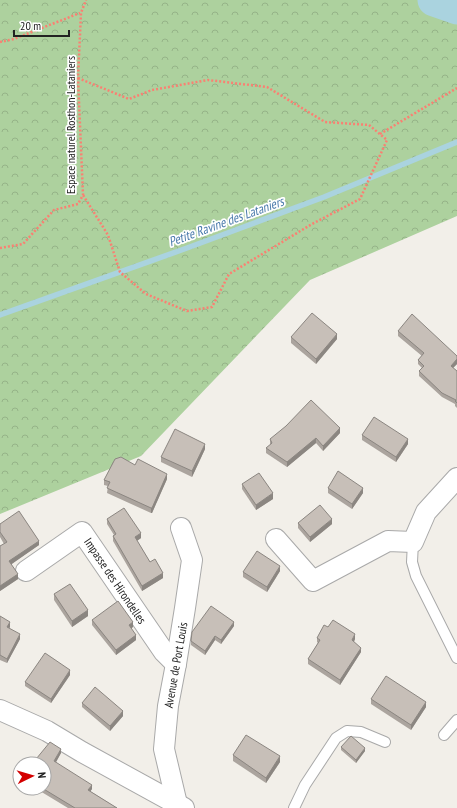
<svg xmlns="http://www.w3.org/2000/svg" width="457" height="808" font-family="'PT Sans Narrow',sans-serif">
<defs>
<pattern id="forest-crowns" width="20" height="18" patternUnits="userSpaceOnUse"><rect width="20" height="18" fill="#add19e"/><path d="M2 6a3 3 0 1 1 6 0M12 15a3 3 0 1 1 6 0" fill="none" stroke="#95b388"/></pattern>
</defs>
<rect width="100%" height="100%" fill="#f2efe9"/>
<!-- forest -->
<polygon fill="url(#forest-crowns)" points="0,0 457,0 457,216 310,280 141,456 0,514"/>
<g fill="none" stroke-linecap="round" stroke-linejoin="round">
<!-- stream -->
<polyline stroke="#aad3df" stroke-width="5.5" points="0,315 187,248 324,197 457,142"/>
<!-- river -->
<polyline stroke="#aad3df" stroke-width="33" points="434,0 457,8"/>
<defs>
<g id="service">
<polyline points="413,542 412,562 416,576 457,658"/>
<polyline points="444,735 457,720"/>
<polyline points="294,808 305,785 336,738 347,731 361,732 385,742"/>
</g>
<g id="minor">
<polyline points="276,539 313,581 388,541 413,542 426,512 457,478"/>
<polyline points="26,571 82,532 164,652 176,664"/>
<polyline points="0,710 47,731 82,752 184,808"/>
<polyline points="177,804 164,749 168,706 176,664 185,608 192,560 181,528"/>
</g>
</defs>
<!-- service casing -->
<use href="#service" stroke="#a9a9a9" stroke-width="12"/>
<!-- minor casing -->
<use href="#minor" stroke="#a9a9a9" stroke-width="22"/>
<!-- path -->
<g stroke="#fa8072" stroke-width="2.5" stroke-dasharray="2 2" stroke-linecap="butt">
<polyline points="0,42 14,39 80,13"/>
<polyline points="78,78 129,99 152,90 208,80 267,87 325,122 369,125 387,140 360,199 312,224 229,274 212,307 187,311 146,294 120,272 108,235 83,195"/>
<polyline points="380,134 457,88"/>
<polyline points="0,248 23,244 54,210 78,204 83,195 78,78 81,13 86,0"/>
</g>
<!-- service -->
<use href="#service" stroke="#fff" stroke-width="10"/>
<!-- minor -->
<use href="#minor" stroke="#fff" stroke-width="20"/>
</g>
<!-- wall -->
<g fill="#aba49e">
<polygon points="398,331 457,356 457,364 453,368 457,371 457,408 455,406 455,404 442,397 419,376 419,371 422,368 418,364 418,360 422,356 398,336"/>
<polygon points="291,337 337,339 316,364 291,343"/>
<polygon points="340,433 323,451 316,443 287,467 266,453 266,448 270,445 270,439"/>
<polygon points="362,435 408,444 396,462 362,440"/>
<polygon points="205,449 192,477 161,462 161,457"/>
<polygon points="135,465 167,479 152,513 151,513 107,493 108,486 104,485 104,480"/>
<polygon points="242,484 273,499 256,510 242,489"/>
<polygon points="328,488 363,493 352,509 328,493"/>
<polygon points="107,519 141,538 137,541 150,562 163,578 142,591 113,541 113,536 114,535 107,524"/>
<polygon points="298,523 332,524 310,542 298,528"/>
<polygon points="0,524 39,545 11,564 18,579 0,591 0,546 4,544 0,537"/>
<polygon points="280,571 267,592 243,577 243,572"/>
<polygon points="54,594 88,616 72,627 54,600"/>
<polygon points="0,616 10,627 9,628 20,639 7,663 0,660"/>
<polygon points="92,620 133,627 131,628 136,640 116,655 92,625"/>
<polygon points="234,626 221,644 215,640 205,655 191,645 191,641"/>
<polygon points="328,627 355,639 354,642 361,652 340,685 308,664 308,659 318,643 317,642 317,638"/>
<polygon points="70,675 51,703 25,686 25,682"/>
<polygon points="371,699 426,707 411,730 371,704"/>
<polygon points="82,703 123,716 110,731 82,707"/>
<polygon points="341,747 365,751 356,763 341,750"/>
<polygon points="61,749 61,753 55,763 92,789 90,791 117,808 68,808 35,788 44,788"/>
<polygon points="233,755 280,762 266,783 233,761"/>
</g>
<!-- shaded-wall -->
<g fill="#8b8681">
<polygon points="337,334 337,339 316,364 316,359"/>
<polygon points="457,359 457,364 451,370 451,366"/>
<polygon points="340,428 340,433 323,451 323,446"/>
<polygon points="316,438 316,443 287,467 287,462"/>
<polygon points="408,439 408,444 396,462 396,457"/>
<polygon points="205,444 205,449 192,477 192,471"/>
<polygon points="167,474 167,479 152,513 151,513 151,508"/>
<polygon points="363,488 363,493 352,509 352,504"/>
<polygon points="273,493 273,499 256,510 256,505"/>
<polygon points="332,519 332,524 310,542 310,537"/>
<polygon points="141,533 141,538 135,542 135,537"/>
<polygon points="39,541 39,545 9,566 9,561"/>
<polygon points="280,566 280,571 267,592 267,587"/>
<polygon points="163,573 163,578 142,591 142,586"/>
<polygon points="18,574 18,579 0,591 0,586"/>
<polygon points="88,610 88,616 72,627 72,621"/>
<polygon points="10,622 10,627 7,632 7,627"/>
<polygon points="133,622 133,627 129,630 129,625"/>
<polygon points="234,622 234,626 221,644 221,640"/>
<polygon points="20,634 20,639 7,663 7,659"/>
<polygon points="355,634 355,639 352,645 352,640"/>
<polygon points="136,635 136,640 116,655 116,650"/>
<polygon points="215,636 215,640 205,655 205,651"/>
<polygon points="361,648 361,652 340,685 340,680"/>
<polygon points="70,670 70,675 51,703 51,699"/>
<polygon points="426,702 426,707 411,730 411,725"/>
<polygon points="123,711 123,716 110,731 110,726"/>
<polygon points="365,748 365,751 356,763 356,760"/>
<polygon points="61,749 61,753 54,766 54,761"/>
<polygon points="280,756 280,762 266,783 266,778"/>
<polygon points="92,785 92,789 88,795 88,790"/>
</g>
<!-- building -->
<g fill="#c7bfb8" stroke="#8b8681">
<polygon points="312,313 337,334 316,359 291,337"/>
<polygon points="412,314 457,356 457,359 451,366 457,371 457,403 455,401 456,400 442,393 419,371 424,366 418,360 424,353 398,331"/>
<polygon points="311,400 340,428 323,446 316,438 287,462 266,448 272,443 270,439 286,426"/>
<polygon points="374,417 408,439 396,457 362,435"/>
<polygon points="175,429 205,444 192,471 161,457"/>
<polygon points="121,457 135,465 138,459 167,474 152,508 151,508 107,488 110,482 104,480 115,459"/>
<polygon points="338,471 363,488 352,504 328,488"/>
<polygon points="259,473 273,493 256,505 242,484"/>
<polygon points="320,505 332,519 310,537 298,523"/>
<polygon points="124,508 141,533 135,537 150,562 155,559 163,573 142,586 113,536 116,534 107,519"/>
<polygon points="19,511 39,541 9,561 18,574 0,586 0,546 7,542 0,532 0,524"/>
<polygon points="257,551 280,566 267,587 243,572"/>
<polygon points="70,584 88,610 72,621 54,594"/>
<polygon points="118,601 133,622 129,625 136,635 116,650 92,620"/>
<polygon points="211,606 234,622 221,640 215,636 205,651 191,641 192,632"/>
<polygon points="0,616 10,622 7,627 20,634 7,659 0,655"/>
<polygon points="333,620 355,634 352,640 361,648 340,680 308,659 320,640 317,638 324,625 328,627"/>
<polygon points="45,653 70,670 51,699 25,682"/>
<polygon points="386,676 426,702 411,725 371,699"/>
<polygon points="95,687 123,711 110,726 82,703"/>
<polygon points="246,735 280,756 266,778 233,755"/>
<polygon points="351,736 365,748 356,760 341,747"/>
<polygon points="50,742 61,749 54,761 92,785 88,790 117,808 75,808 42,788 44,788 44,764 32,764"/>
</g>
<g text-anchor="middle" stroke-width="3.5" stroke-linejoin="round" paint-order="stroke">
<!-- street labels -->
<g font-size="12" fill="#222" stroke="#fff">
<text transform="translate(71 125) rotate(-90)" y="4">Espace naturel Rosthon-Lataniers</text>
<text transform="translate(115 581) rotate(56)" y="4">Impasse des Hirondelles</text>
<text transform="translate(176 665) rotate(-80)" y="4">Avenue de Port Louis</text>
</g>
<!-- water labels -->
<g font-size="13" font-style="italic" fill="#4a7aab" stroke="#fff">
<text transform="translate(226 221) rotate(-20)" y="5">Petite Ravine des Lataniers</text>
</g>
</g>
<!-- north arrow -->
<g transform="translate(32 776) rotate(85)"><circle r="19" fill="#ffffff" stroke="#a7a7a7"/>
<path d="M0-3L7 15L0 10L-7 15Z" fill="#d40000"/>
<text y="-6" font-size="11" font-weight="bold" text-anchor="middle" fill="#222222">N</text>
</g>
<!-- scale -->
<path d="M14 30v6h55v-6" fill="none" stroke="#222222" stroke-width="2"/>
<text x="20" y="30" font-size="12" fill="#222222" stroke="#ffffff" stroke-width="3" paint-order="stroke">20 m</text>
</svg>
